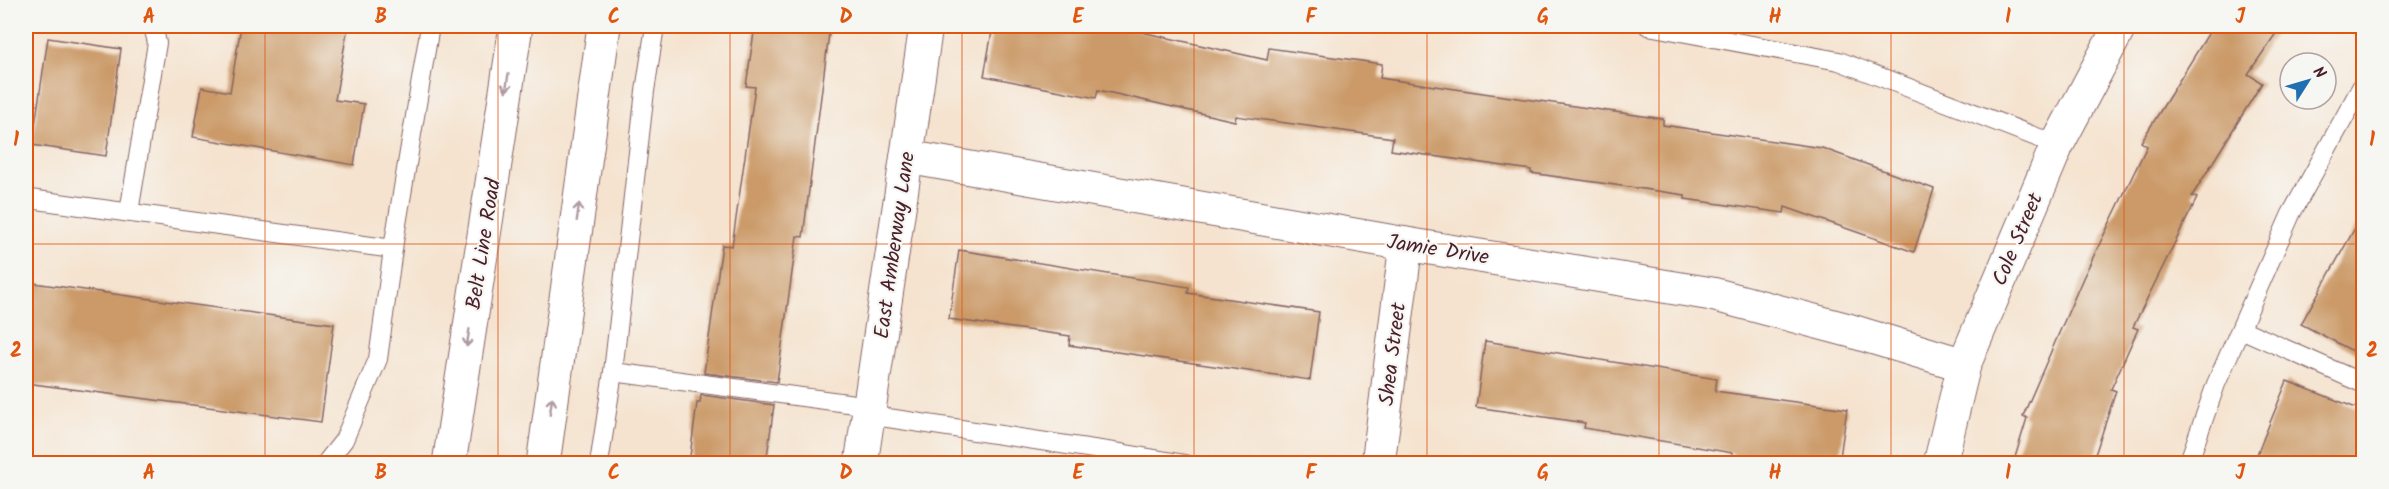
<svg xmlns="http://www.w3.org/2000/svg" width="2389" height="489" font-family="Kalam,sans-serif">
<rect width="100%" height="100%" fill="#f6f6f2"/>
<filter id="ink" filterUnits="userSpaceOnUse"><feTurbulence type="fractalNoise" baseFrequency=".0167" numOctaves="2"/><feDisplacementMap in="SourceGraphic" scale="12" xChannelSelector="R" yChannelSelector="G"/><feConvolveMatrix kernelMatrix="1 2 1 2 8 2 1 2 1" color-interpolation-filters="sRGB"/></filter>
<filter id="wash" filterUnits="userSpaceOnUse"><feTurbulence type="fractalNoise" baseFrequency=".008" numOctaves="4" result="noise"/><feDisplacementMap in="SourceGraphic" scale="24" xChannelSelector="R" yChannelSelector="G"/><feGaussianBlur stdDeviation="1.35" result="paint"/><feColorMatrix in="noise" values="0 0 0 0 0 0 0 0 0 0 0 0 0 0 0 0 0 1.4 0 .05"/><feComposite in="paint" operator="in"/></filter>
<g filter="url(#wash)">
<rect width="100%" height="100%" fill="#f5e3cf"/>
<g id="blocks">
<!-- building -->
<g fill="#cb9a67">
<polygon points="241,26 348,26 335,100 364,104 354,165 193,137 202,87 230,92"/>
<polygon points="755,26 830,26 803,237 797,236 777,382 704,373 722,245 732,246 755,87 746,86"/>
<polygon points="993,26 1115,26 1267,60 1269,48 1382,64 1380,78 1663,119 1663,125 1822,148 1934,189 1914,252 1785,207 1784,213 1685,199 1685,195 1531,173 1531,170 1391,150 1393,138 1236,116 1235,121 1098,90 1096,98 984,76"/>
<polygon points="2213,26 2281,26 2248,74 2262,83 2192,196 2197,198 2133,327 2138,329 2111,389 2116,391 2092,464 2013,464 2027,418 2023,416 2083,278 2147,146 2141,142"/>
<polygon points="48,38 121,49 106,156 32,145"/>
<polygon points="2364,212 2364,357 2301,324"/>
<polygon points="959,250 1189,287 1188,293 1319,312 1310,380 1069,345 1070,336 949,319"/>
<polygon points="26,282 334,324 321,422 26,383"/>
<polygon points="1485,341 1717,379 1715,391 1847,409 1839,464 1731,464 1733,453 1584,428 1585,423 1476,407"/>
<polygon points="2287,381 2364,411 2364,451 2359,464 2253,464"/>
<polygon points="701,395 774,405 766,464 689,464 697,403 700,403"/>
</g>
</g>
</g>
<g filter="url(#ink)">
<use href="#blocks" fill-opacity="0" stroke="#866464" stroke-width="1.5"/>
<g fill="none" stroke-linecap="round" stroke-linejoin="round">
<defs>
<g id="lane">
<polyline points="655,26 645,91 613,372 870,406"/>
<polyline points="1648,26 1839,61 2057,145"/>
<polyline points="26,195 30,199 393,249"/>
<polyline points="129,212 157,43 153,26"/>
<polyline points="2241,329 2364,384"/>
<polyline points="868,415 1120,453"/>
<polyline points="325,464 344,440 378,359 394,242 430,26"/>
<polyline points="599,464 613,372"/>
<polyline points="1119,464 1120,453 1185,464"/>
<polyline points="2188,464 2216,384 2291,214 2364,82"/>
</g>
<g id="street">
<polyline points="907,157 1406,244 1712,294 1848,330 1964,365"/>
<polyline points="861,464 926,26"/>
<polyline points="1378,464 1406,244"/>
<polyline points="1940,464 1964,365 2057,145 2120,26"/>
</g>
<g id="primary">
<polyline points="449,464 516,26"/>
<polyline points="543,464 604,26"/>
</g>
</defs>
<!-- lane casing -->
<use href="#lane" stroke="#866464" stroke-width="20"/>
<!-- street casing -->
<use href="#street" stroke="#866464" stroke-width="35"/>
<!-- primary casing -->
<use href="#primary" stroke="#866464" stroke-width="35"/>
<!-- lane -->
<use href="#lane" stroke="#fff" stroke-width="18"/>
<!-- street -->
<use href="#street" stroke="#fff" stroke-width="33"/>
<!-- primary -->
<use href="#primary" stroke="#fff" stroke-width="33"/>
</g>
<!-- one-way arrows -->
<defs><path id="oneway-shaft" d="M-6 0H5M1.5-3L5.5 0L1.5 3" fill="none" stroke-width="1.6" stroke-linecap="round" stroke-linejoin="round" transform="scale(1.5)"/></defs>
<g stroke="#ae9aa0">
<use href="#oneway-shaft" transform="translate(507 83) rotate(99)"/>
<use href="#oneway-shaft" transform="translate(578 212) rotate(-82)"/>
<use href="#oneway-shaft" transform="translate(468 338) rotate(99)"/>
<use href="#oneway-shaft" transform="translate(551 406) rotate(-82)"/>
</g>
</g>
<!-- grid -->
<path fill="none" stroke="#e0560e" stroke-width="1.5" stroke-opacity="0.55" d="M265,26V464M498,26V464M730,26V464M962,26V464M1194,26V464M1427,26V464M1659,26V464M1891,26V464M2124,26V464M26,244H2364"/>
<g text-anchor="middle" stroke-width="4.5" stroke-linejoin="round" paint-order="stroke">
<!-- street labels -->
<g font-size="21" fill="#4a1f2b" stroke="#f6f6f2">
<text transform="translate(2017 239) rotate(-67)" y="7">Cole Street</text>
<text transform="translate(483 244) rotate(-81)" y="7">Belt Line Road</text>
<text transform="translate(894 245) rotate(-82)" y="7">East Amberway Lane</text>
<text transform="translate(1438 249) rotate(9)" y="7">Jamie Drive</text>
<text transform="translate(1392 354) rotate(-83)" y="7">Shea Street</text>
</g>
</g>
<!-- margin -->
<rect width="2389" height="489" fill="none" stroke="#f6f6f2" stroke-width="66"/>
<!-- north arrow -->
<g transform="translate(2308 81) rotate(53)"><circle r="28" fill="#f6f6f2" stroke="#b1a0a2" stroke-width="1.5"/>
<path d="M0-4.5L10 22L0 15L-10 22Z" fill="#1f6fb2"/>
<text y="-9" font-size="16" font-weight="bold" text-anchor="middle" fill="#4a1f2b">N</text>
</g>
<rect x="33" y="33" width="2323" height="423" fill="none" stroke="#e0560e" stroke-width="2"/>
<g font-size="20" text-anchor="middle" font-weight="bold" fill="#e0560e">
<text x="149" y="23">A</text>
<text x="381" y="23">B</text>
<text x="614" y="23">C</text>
<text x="846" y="23">D</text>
<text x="1078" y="23">E</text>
<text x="1311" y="23">F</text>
<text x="1543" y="23">G</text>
<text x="1775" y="23">H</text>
<text x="2008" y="23">I</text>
<text x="2240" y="23">J</text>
<text x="16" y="146">1</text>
<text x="2372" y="146">1</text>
<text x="16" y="357">2</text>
<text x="2372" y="357">2</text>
<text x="149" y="479">A</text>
<text x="381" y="479">B</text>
<text x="614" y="479">C</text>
<text x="846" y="479">D</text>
<text x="1078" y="479">E</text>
<text x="1311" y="479">F</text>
<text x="1543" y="479">G</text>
<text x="1775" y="479">H</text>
<text x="2008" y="479">I</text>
<text x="2240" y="479">J</text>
</g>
</svg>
